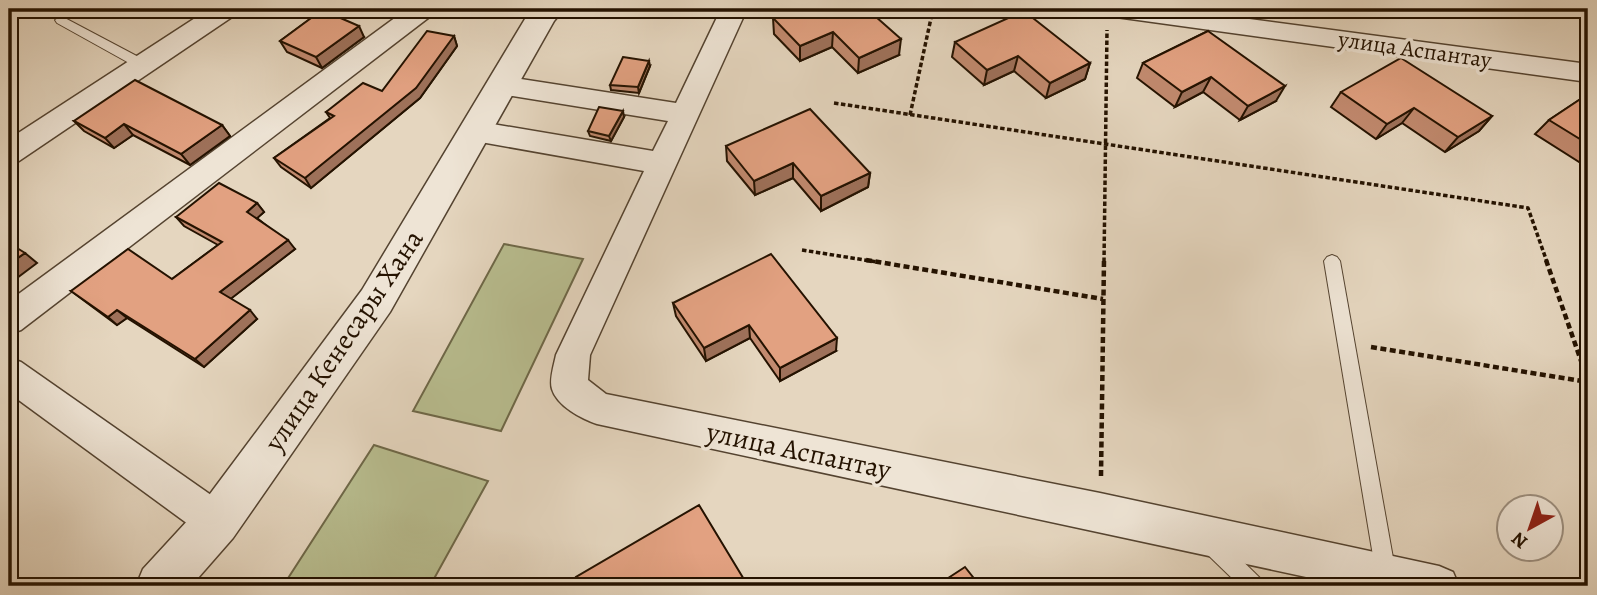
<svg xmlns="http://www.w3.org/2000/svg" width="1597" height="595" font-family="Alegreya,serif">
<rect width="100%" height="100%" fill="#e5d6bf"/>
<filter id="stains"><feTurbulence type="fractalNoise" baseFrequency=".00286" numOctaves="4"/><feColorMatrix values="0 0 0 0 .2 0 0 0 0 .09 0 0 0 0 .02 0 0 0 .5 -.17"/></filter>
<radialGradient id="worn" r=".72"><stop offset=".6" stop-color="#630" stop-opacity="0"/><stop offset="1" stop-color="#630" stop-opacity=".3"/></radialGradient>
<!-- green -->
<g fill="#b8bd8f" stroke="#6e6848" stroke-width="2">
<polygon points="504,244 583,259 501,431 413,411"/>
<polygon points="374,445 488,481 430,586 283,586"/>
</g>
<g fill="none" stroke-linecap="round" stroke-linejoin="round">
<defs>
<g id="service">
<polygon points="61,16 148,62 149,65 148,68 138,68 57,23 55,20"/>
<polygon points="1332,255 1337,257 1340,261 1398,586 1378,586 1324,261 1327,257"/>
<polygon points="1213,537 1220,539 1261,579 1264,586 1240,586 1206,553 1204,546 1206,539"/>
</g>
<g id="minor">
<polygon points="209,9 239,9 235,15 19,161 9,164 9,139"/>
<polygon points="407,9 436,9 432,15 21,330 9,334 9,301"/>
<path d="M721,9H747L590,355L588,380L606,394L1100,493L1439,566L1453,572L1459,586H1348L597,424C582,419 557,406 552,389C549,380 554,365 556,355L644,171L475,141L465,138L461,131L465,124L475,121L653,151L668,121L501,94L491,92L487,85L491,78L501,76L676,103Z"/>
<polygon points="1103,9 1174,9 1588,64 1588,82 1116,17 1107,15"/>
<polygon points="9,358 21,362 231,509 237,522 231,535 217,541 203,535 9,393"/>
</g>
<polygon id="tertiary" points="531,9 564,9 554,21 390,312 233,538 191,586 136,586 143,569 201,506 362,290"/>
</defs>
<!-- service casing -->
<use href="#service" stroke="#544330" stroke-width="2"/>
<!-- minor casing -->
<use href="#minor" stroke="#544330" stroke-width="3"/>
<!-- tertiary casing -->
<use href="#tertiary" stroke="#544330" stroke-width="3"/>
<!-- path-far1 -->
<g stroke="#241200" stroke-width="3.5" stroke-dasharray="4.5 2.5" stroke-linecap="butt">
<polyline points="834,103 1528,208 1547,262"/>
<polyline points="910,115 933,9"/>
<polyline points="802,250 877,262"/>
<polyline points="1104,262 1107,30"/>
</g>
<!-- path -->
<g stroke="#241200" stroke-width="4.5" stroke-dasharray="6 3.5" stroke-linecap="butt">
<polyline points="866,260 1103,299"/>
<polyline points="1546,260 1588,381"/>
<polyline points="1371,347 1588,382"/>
<polyline points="1101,476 1104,260"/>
</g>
<!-- service -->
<use href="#service" fill="#eee4d5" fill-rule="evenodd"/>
<!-- minor -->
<use href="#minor" fill="#eee4d5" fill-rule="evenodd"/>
<!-- tertiary -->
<use href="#tertiary" fill="#eee4d5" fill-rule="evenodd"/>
</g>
<!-- wall -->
<g fill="#c28a6f" stroke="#241200" stroke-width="2">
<polygon points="293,9 329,9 325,11 364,37 322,68 287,52 280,41 313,17"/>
<polygon points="798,9 899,55 858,73 832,47 800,61 774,34 773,18"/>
<polygon points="1208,31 1276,101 1240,120 1203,92 1175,107 1137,78 1143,63"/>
<polygon points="454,36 457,46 420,98 311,188 281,167 274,158 330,118 326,112 382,91"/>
<polygon points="955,42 1090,63 1085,79 1046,98 1014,71 984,85 952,57"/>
<polygon points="650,66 639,93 611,90 610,85"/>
<polygon points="1341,92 1492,116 1479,131 1445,152 1402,123 1376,139 1331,107"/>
<polygon points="1588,94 1588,167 1587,167 1535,134 1549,120"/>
<polygon points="624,117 611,141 590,136 588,131"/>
<polygon points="74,121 222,125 230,136 190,165 133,135 114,148 84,131"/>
<polygon points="726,146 870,173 868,187 821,211 793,178 755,195 727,161"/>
<polygon points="257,203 264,212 257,218 295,249 230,299 257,319 204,367 127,318 117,325 71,291 172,279 218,245 184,226 176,217"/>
<polygon points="673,303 836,351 780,381 750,338 706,361 676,316"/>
</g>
<!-- shaded-wall -->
<g fill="#9e715a" stroke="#241200" stroke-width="2">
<polygon points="310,9 329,9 315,19"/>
<polygon points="359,26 364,37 322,68 316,57"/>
<polygon points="833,32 832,47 800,61 800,46"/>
<polygon points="454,36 457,46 420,98 311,188 305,178"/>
<polygon points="901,39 899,55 858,73 859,58"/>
<polygon points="1018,56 1014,71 984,85 987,70"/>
<polygon points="649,61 650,66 639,93 638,87"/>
<polygon points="1090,63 1085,79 1046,98 1050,83"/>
<polygon points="1211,77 1203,92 1175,107 1182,92"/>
<polygon points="1285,86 1276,101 1240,120 1248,106"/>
<polygon points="1414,108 1402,123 1376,139 1387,124"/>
<polygon points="623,111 624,117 611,141 609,136"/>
<polygon points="1492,116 1479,131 1445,152 1458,137"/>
<polygon points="124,124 133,135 114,148 105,138"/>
<polygon points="222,125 230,136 190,165 181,154"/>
<polygon points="793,163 793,178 755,195 754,181"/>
<polygon points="870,173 868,187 821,211 821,196"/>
<polygon points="257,203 264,212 254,221 247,212"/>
<polygon points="288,240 295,249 228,301 220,292"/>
<polygon points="25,253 37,263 9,284 9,264"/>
<polygon points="117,310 127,318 117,325 108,317"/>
<polygon points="250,310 257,319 204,367 195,359"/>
<polygon points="749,325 750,338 706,361 704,348"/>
<polygon points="837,338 836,351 780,381 780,368"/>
</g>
<!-- building -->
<g fill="#e2a181" stroke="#241200" stroke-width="2">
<polygon points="798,9 867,9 901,39 859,58 833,32 800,46 773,18"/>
<polygon points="322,10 359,26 316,57 280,41"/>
<polygon points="1024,11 1090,63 1050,83 1018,56 987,70 955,42"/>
<polygon points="427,31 454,36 416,88 305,178 274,158 334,116 326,112 363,83 382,91"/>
<polygon points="1208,31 1285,86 1248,106 1211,77 1182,92 1143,63"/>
<polygon points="623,57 649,61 638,87 610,85"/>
<polygon points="1401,58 1492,116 1458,137 1414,108 1387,124 1341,92"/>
<polygon points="135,80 222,125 181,154 124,124 105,138 74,121"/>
<polygon points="1588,94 1588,144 1549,120"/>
<polygon points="599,107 623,111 609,136 588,131"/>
<polygon points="810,109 870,173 821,196 793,163 754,181 726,146"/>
<polygon points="219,183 257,203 247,212 288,240 220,292 250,310 195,359 117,310 108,317 71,291 128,249 172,279 222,242 176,217"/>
<polygon points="9,243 25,253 9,264"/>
<polygon points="771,254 837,338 780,368 749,325 704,348 673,303"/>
<polygon points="699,505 748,586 580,586 576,577"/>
<polygon points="965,567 980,586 936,586"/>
</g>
<g text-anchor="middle" stroke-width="7" stroke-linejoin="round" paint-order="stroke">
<!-- far-street labels -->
<g font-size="23" fill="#241200" stroke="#eee4d5">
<text transform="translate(1415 49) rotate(8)" y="8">улица Аспантау</text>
</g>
<!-- street labels -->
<g font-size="28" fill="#241200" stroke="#eee4d5">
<text transform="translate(343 340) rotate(-56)" y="10">улица Кенесары Хана</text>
<text transform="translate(799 450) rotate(12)" y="10">улица Аспантау</text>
</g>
</g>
<!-- margin -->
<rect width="1597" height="595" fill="none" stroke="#e5d6bf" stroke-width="35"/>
<rect x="10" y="10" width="1576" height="574" fill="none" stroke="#241200" stroke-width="3.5"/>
<rect x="18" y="18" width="1562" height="560" fill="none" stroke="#241200" stroke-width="2"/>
<!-- north arrow -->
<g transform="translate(1530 528) rotate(220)"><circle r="33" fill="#eee4d5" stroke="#9d9080" stroke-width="2"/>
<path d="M0-5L12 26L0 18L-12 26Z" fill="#8f2418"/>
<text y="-10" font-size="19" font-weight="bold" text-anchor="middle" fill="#241200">N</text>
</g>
<rect width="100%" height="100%" filter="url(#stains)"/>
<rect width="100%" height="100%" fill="url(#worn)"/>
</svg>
